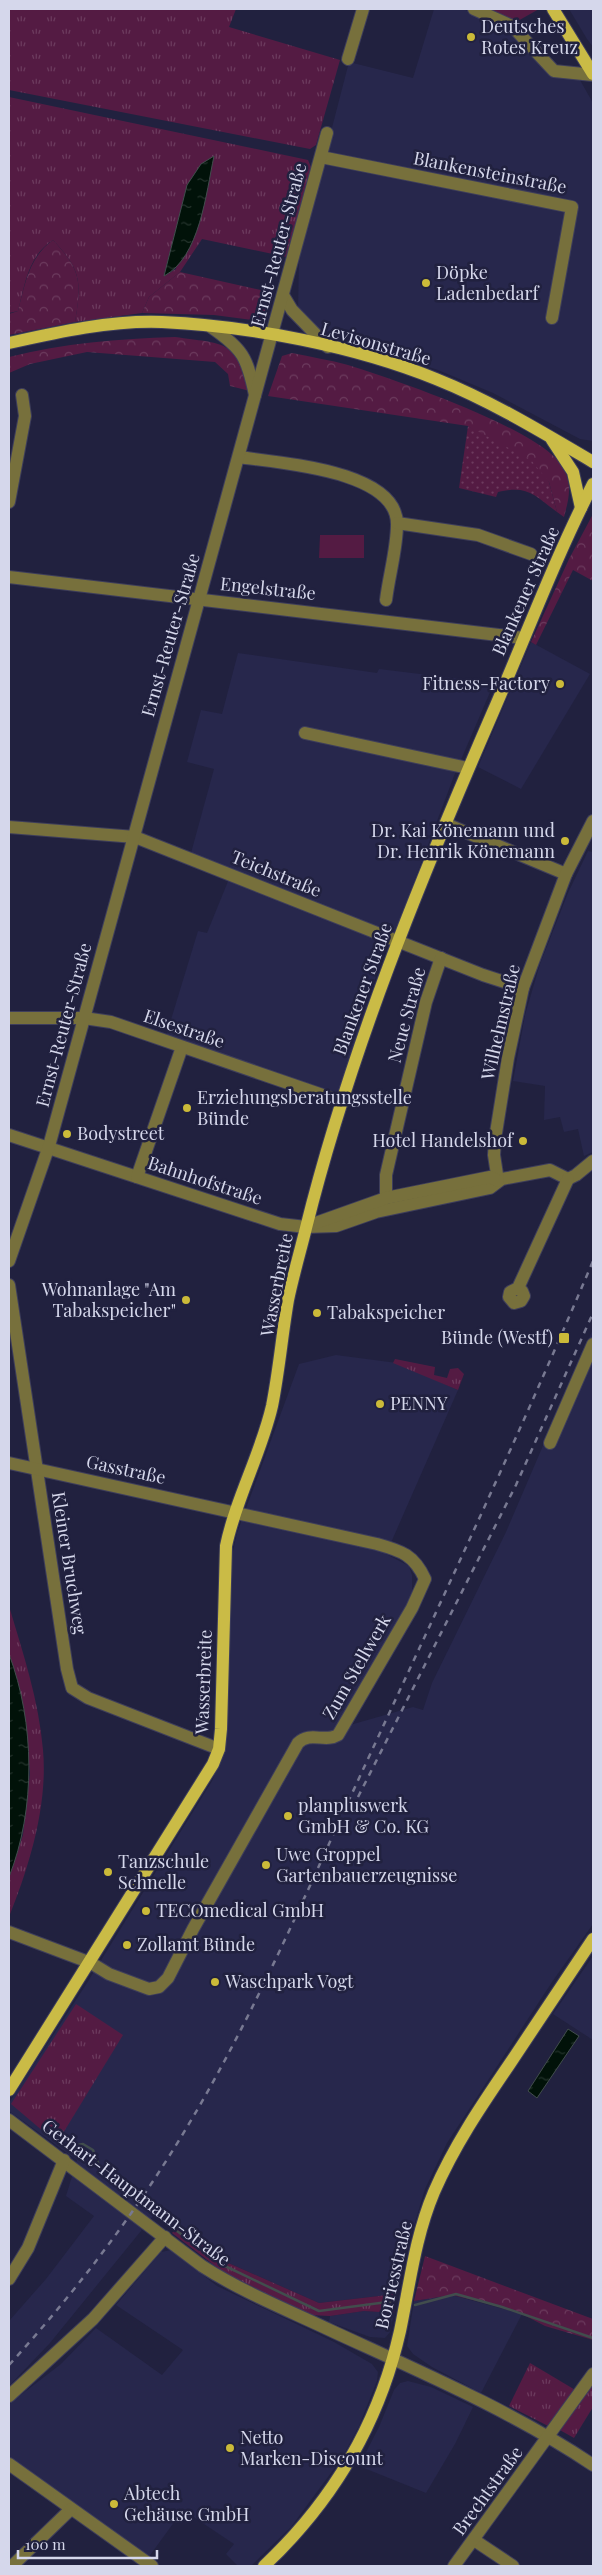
<svg xmlns="http://www.w3.org/2000/svg" width="602" height="2575" font-family="'Playfair Display',serif">
<defs>
<pattern id="grass-tufts" width="24" height="20" patternUnits="userSpaceOnUse" patternTransform="scale(1.25)"><rect width="24" height="20" fill="#541b43"/><path d="M3 7l-1-3M5 7V3M7 7l1-3M15 17l-1-3M17 17v-4M19 17l1-3" fill="none" stroke="#6c3b5e"/></pattern>
<pattern id="forest-crowns" width="20" height="18" patternUnits="userSpaceOnUse" patternTransform="scale(1.25)"><rect width="20" height="18" fill="#541b43"/><path d="M2 6a3 3 0 1 1 6 0M12 15a3 3 0 1 1 6 0" fill="none" stroke="#6c3b5e"/></pattern>
<pattern id="park-dots" width="8" height="8" patternUnits="userSpaceOnUse" patternTransform="scale(1.25)"><rect width="8" height="8" fill="#541b43"/><path d="M2 2h.1M6 6h.1" fill="none" stroke="#6c3b5e" stroke-width="1.8" stroke-linecap="round"/></pattern>
<pattern id="water-ripples" width="26" height="14" patternUnits="userSpaceOnUse" patternTransform="scale(1.25)"><rect width="26" height="14" fill="#011209"/><path d="M2 4q2-2 4 0t4 0M15 11q2-2 4 0t4 0" fill="none" stroke="#25342d"/></pattern>
</defs>
<rect width="100%" height="100%" fill="#21213f"/>
<!-- built -->
<g fill="#27274c">
<polygon points="434,9 463,9 512,28 553,72 576,73 593,103 593,441 580,439 493,393 438,370 342,339 307,323 298,313 299,255 349,62 413,78"/>
<polygon points="569,9 593,9 593,47 587,39"/>
<polygon points="531,642 590,674 521,789 478,767"/>
<polygon points="238,653 377,673 379,669 494,683 454,776 400,919 383,955 338,1093 249,1065 166,1036 198,931 207,933 233,869 191,853 214,769 187,762 201,710 222,714"/>
<polygon points="588,851 593,852 593,1152 584,1156 578,1129 564,1132 560,1117 544,1120 545,1086 513,1081 525,1015 540,964 568,893"/>
<polygon points="593,1329 593,1924 552,1982 447,2143 425,2189 409,2242 396,2294 319,2303 224,2261 158,2210 50,2343 9,2386 9,2321 46,2279 94,2216 66,2196 77,2160 9,2111 9,2103 87,1983 212,1781 225,1751 231,1560 237,1533 299,1364 336,1355 397,1363 458,1390 386,1554 409,1566 412,1575 412,1597 350,1725 413,1707 423,1710 432,1683 506,1532"/>
<polygon points="593,1956 593,2040 553,2014"/>
<polygon points="171,2250 217,2286 334,2342 372,2364 378,2372 377,2381 359,2426 342,2458 291,2527 251,2566 238,2566 226,2554 234,2544 183,2510 148,2558 9,2460 9,2404 61,2364 96,2328 162,2375 183,2350 116,2305 161,2252"/>
<polygon points="452,2295 522,2314 481,2393 432,2367 413,2354 407,2346 414,2301"/>
<polygon points="364,2311 394,2313 390,2332 385,2338 370,2337 329,2322 330,2316"/>
<polygon points="408,2381 431,2387 473,2407 455,2444 426,2493 359,2466 379,2427 394,2390 400,2383"/>
</g>
<!-- grass -->
<g fill="url(#grass-tufts)" fill-rule="evenodd">
<polygon points="9,9 236,9 229,27 340,60 316,145 310,149 9,90"/>
<polygon points="481,9 539,9 516,22"/>
<path d="M9,97L308,160L311,167L287,257L202,239L180,272L149,297L142,313L75,322C82,281 81,270 53,240C28,256 25,284 18,311L9,313ZM187,185L176,269L164,276V275Z"/>
<polygon points="395,1359 435,1367 434,1375 447,1378 450,1369 458,1368 464,1374 458,1390 393,1363"/>
<path d="M9,1606C23,1653 39,1701 43,1750C48,1806 29,1867 9,1917V1878L23,1835L30,1773L24,1716L9,1654Z"/>
<polygon points="76,2004 123,2035 57,2143 11,2104"/>
<polygon points="178,2226 224,2261 319,2303 396,2294 394,2313 364,2311 330,2316 309,2315 223,2272 172,2233"/>
<polygon points="530,2363 577,2391 552,2428 509,2406"/>
<polygon points="593,2379 593,2407 574,2438 558,2429"/>
</g>
<!-- forest -->
<g fill="url(#forest-crowns)">
<path d="M53,240C81,270 82,282 75,322L9,335V314L18,311C25,284 29,257 53,240Z"/>
<polygon points="180,272 274,293 260,321 214,315 142,313 149,297"/>
<path d="M175,337C223,344 237,339 250,391L230,386L228,374L215,362L87,352L30,364L9,373V357C64,343 118,339 175,337Z"/>
<path d="M292,353C311,357 330,360 348,365C393,379 540,429 562,466C573,484 569,498 564,517L557,512L549,482L468,426L268,396L282,356Z"/>
<polygon points="593,514 593,581 573,570 536,645 531,642 569,559"/>
<polygon points="425,2256 593,2319 593,2340 545,2326 522,2314 502,2307 452,2295 414,2301"/>
</g>
<!-- park -->
<path fill="url(#park-dots)" d="M468,426L531,460L549,482L557,512C534,495 528,485 498,492L496,497L459,488Z"/>
<!-- pitch -->
<polygon fill="#541b43" points="320,535 364,535 364,558 319,558"/>
<!-- water -->
<g fill="url(#water-ripples)" stroke="#414d4d">
<path d="M214,156C206,193 200,257 164,276L187,185L201,164Z"/>
<path d="M9,1654C35,1723 36,1809 9,1877Z"/>
<polygon points="568,2029 579,2036 537,2098 528,2091"/>
</g>
<g fill="none" stroke-linecap="round" stroke-linejoin="round">
<!-- stream -->
<g stroke="#414d4d" stroke-width="2.5">
<polyline points="68,2144 71,2146 83,2144 93,2150 102,2173"/>
<polyline points="154,2214 223,2265 319,2311 395,2301"/>
<polyline points="415,2305 456,2294 502,2307 593,2338"/>
</g>
<defs>
<g id="minor">
<polyline points="474,9 512,26 554,71 593,75"/>
<polyline points="348,59 363,9"/>
<polyline points="321,157 572,207 552,318"/>
<polyline points="283,295 292,310 328,347"/>
<path d="M211,327C243,349 247,357 255,395"/>
<path d="M239,457C279,463 397,470 397,524C397,549 389,575 386,600"/>
<polyline points="9,502 25,416 22,395"/>
<polyline points="397,523 478,535 531,554"/>
<polyline points="9,577 524,638"/>
<polyline points="305,733 468,768"/>
<polyline points="446,824 566,874"/>
<polyline points="9,827 135,837 483,975 523,988"/>
<polyline points="9,1018 84,1018 111,1022 343,1102"/>
<polyline points="9,1135 280,1224 306,1227 336,1226 376,1212 490,1188 502,1179 550,1170 568,1179"/>
<polyline points="137,1177 182,1047"/>
<polyline points="568,1179 576,1175 593,1161"/>
<polyline points="498,1181 494,1155 495,1139 508,1058 523,988 566,874 593,821"/>
<polyline points="386,1198 386,1175 426,1002 441,958"/>
<polyline points="313,1224 386,1198 490,1177 498,1181"/>
<polyline points="9,1261 49,1146 327,133"/>
<polyline points="9,1285 67,1669 72,1688 88,1698 219,1749"/>
<polyline points="518,1288 522,1291 524,1296 521,1301 514,1303 509,1297 510,1292 518,1288 568,1179"/>
<polyline points="550,1443 593,1344"/>
<path d="M9,1463L377,1544C402,1551 414,1555 425,1579L412,1608L338,1735C325,1743 310,1731 298,1743L193,1929L168,1978L159,1987L149,1989L109,1974L91,1963L9,1932"/>
<path d="M9,2120L202,2266C244,2293 290,2311 334,2332C421,2372 514,2412 593,2465"/>
<polyline points="9,2279 28,2248 64,2160"/>
<polyline points="9,2396 93,2319 165,2237"/>
<polyline points="9,2464 152,2566"/>
<polyline points="474,2540 513,2566"/>
<polyline points="12,2566 71,2509"/>
<polyline points="454,2566 593,2374"/>
</g>
<g id="major">
<polyline points="553,9 593,74"/>
<path d="M9,343C58,332 112,320 162,322C250,326 355,346 436,379C491,401 542,432 593,462"/>
<polyline points="552,440 573,472 581,508"/>
<path d="M9,2090L213,1764L219,1749L221,1729L226,1546C236,1498 261,1454 272,1406C279,1371 282,1335 288,1300C293,1276 300,1252 306,1228C350,1051 420,880 493,712C526,636 555,558 593,484"/>
<path d="M264,2566C333,2501 379,2424 400,2331C410,2283 415,2237 434,2192C454,2146 481,2106 509,2065C537,2023 565,1981 593,1939"/>
</g>
</defs>
<!-- minor casing -->
<use href="#minor" stroke="#3e3e5b" stroke-width="14"/>
<!-- major casing -->
<use href="#major" stroke="#3e3e5b" stroke-width="14"/>
<!-- minor -->
<use href="#minor" stroke="#77703c" stroke-width="12"/>
<!-- major -->
<use href="#major" stroke="#cabb46" stroke-width="12"/>
<!-- rail -->
<g stroke="#787992" stroke-width="2.5" stroke-dasharray="6 6" stroke-linecap="butt">
<polyline points="358,1797 516,1485 593,1313"/>
<path d="M9,2365C70,2298 125,2227 173,2150C250,2027 306,1892 367,1761C444,1595 522,1429 593,1261"/>
</g>
</g>
<!-- markers -->
<g fill="#cbba39" stroke="#21213f" stroke-width="2">
<circle cx="471" cy="37" r="5"/>
<circle cx="426" cy="283" r="5"/>
<circle cx="560" cy="684" r="5"/>
<circle cx="565" cy="841" r="5"/>
<circle cx="187" cy="1108" r="5"/>
<circle cx="67" cy="1134" r="5"/>
<circle cx="523" cy="1141" r="5"/>
<circle cx="186" cy="1300" r="5"/>
<circle cx="317" cy="1313" r="5"/>
<rect x="558" y="1332" width="12" height="12" rx="2.5"/>
<circle cx="380" cy="1404" r="5"/>
<circle cx="288" cy="1816" r="5"/>
<circle cx="266" cy="1865" r="5"/>
<circle cx="108" cy="1872" r="5"/>
<circle cx="146" cy="1911" r="5"/>
<circle cx="127" cy="1945" r="5"/>
<circle cx="215" cy="1982" r="5"/>
<circle cx="230" cy="2448" r="5"/>
<circle cx="114" cy="2504" r="5"/>
</g>
<g text-anchor="middle" stroke-width="5" stroke-linejoin="round" paint-order="stroke">
<!-- poi labels -->
<g font-size="18" fill="#d5d7eb" stroke="#21213f" text-anchor="start">
<text x="481" y="33">Deutsches<tspan x="481" dy="21">Rotes Kreuz</tspan></text>
<text x="436" y="279">Döpke<tspan x="436" dy="21">Ladenbedarf</tspan></text>
<text x="550" y="690" text-anchor="end">Fitness-Factory</text>
<text x="555" y="837" text-anchor="end">Dr. Kai Könemann und<tspan x="555" dy="21">Dr. Henrik Könemann</tspan></text>
<text x="197" y="1104">Erziehungsberatungsstelle<tspan x="197" dy="21">Bünde</tspan></text>
<text x="77" y="1140">Bodystreet</text>
<text x="513" y="1147" text-anchor="end">Hotel Handelshof</text>
<text x="176" y="1296" text-anchor="end">Wohnanlage "Am<tspan x="176" dy="21">Tabakspeicher"</tspan></text>
<text x="327" y="1319">Tabakspeicher</text>
<text x="553" y="1344" text-anchor="end">Bünde (Westf)</text>
<text x="390" y="1410">PENNY</text>
<text x="298" y="1812">planpluswerk<tspan x="298" dy="21">GmbH &amp; Co. KG</tspan></text>
<text x="276" y="1861">Uwe Groppel<tspan x="276" dy="21">Gartenbauerzeugnisse</tspan></text>
<text x="118" y="1868">Tanzschule<tspan x="118" dy="21">Schnelle</tspan></text>
<text x="156" y="1917">TECOmedical GmbH</text>
<text x="137" y="1951">Zollamt Bünde</text>
<text x="225" y="1988">Waschpark Vogt</text>
<text x="240" y="2444">Netto<tspan x="240" dy="21">Marken-Discount</tspan></text>
<text x="124" y="2500">Abtech<tspan x="124" dy="21">Gehäuse GmbH</tspan></text>
</g>
<!-- street labels -->
<g font-size="18" fill="#d5d7eb" stroke="#21213f">
<text transform="translate(490 173) rotate(11)" y="6">Blankensteinstraße</text>
<text transform="translate(279 245) rotate(-75)" y="6">Ernst-Reuter-Straße</text>
<text transform="translate(376 344) rotate(16)" y="6">Levisonstraße</text>
<text transform="translate(268 589) rotate(6)" y="6">Engelstraße</text>
<text transform="translate(526 591) rotate(-66)" y="6">Blankener Straße</text>
<text transform="translate(171 635) rotate(-74)" y="6">Ernst-Reuter-Straße</text>
<text transform="translate(276 874) rotate(22)" y="6">Teichstraße</text>
<text transform="translate(363 989) rotate(-70)" y="6">Blankener Straße</text>
<text transform="translate(407 1015) rotate(-75)" y="6">Neue Straße</text>
<text transform="translate(501 1022) rotate(-77)" y="6">Wilhelmstraße</text>
<text transform="translate(64 1025) rotate(-75)" y="6">Ernst-Reuter-Straße</text>
<text transform="translate(184 1029) rotate(19)" y="6">Elsestraße</text>
<text transform="translate(205 1181) rotate(18)" y="6">Bahnhofstraße</text>
<text transform="translate(277 1285) rotate(-79)" y="6">Wasserbreite</text>
<text transform="translate(126 1470) rotate(12)" y="6">Gasstraße</text>
<text transform="translate(69 1563) rotate(81)" y="6">Kleiner Bruchweg</text>
<text transform="translate(357 1667) rotate(-60)" y="6">Zum Stellwerk</text>
<text transform="translate(204 1682) rotate(-88)" y="6">Wasserbreite</text>
<text transform="translate(136 2193) rotate(37)" y="6">Gerhart-Hauptmann-Straße</text>
<text transform="translate(394 2275) rotate(-77)" y="6">Borriesstraße</text>
<text transform="translate(488 2491) rotate(-54)" y="6">Brechtstraße</text>
</g>
</g>
<!-- border -->
<rect width="602" height="2575" fill="none" stroke="#d5d7eb" stroke-width="20"/>
<!-- scale -->
<path d="M18 2550v8h139v-8" fill="none" stroke="#d5d7eb" stroke-width="2.5"/>
<text x="25" y="2550" font-size="15" fill="#d5d7eb" stroke="#21213f" stroke-width="4" paint-order="stroke">100 m</text>
</svg>
